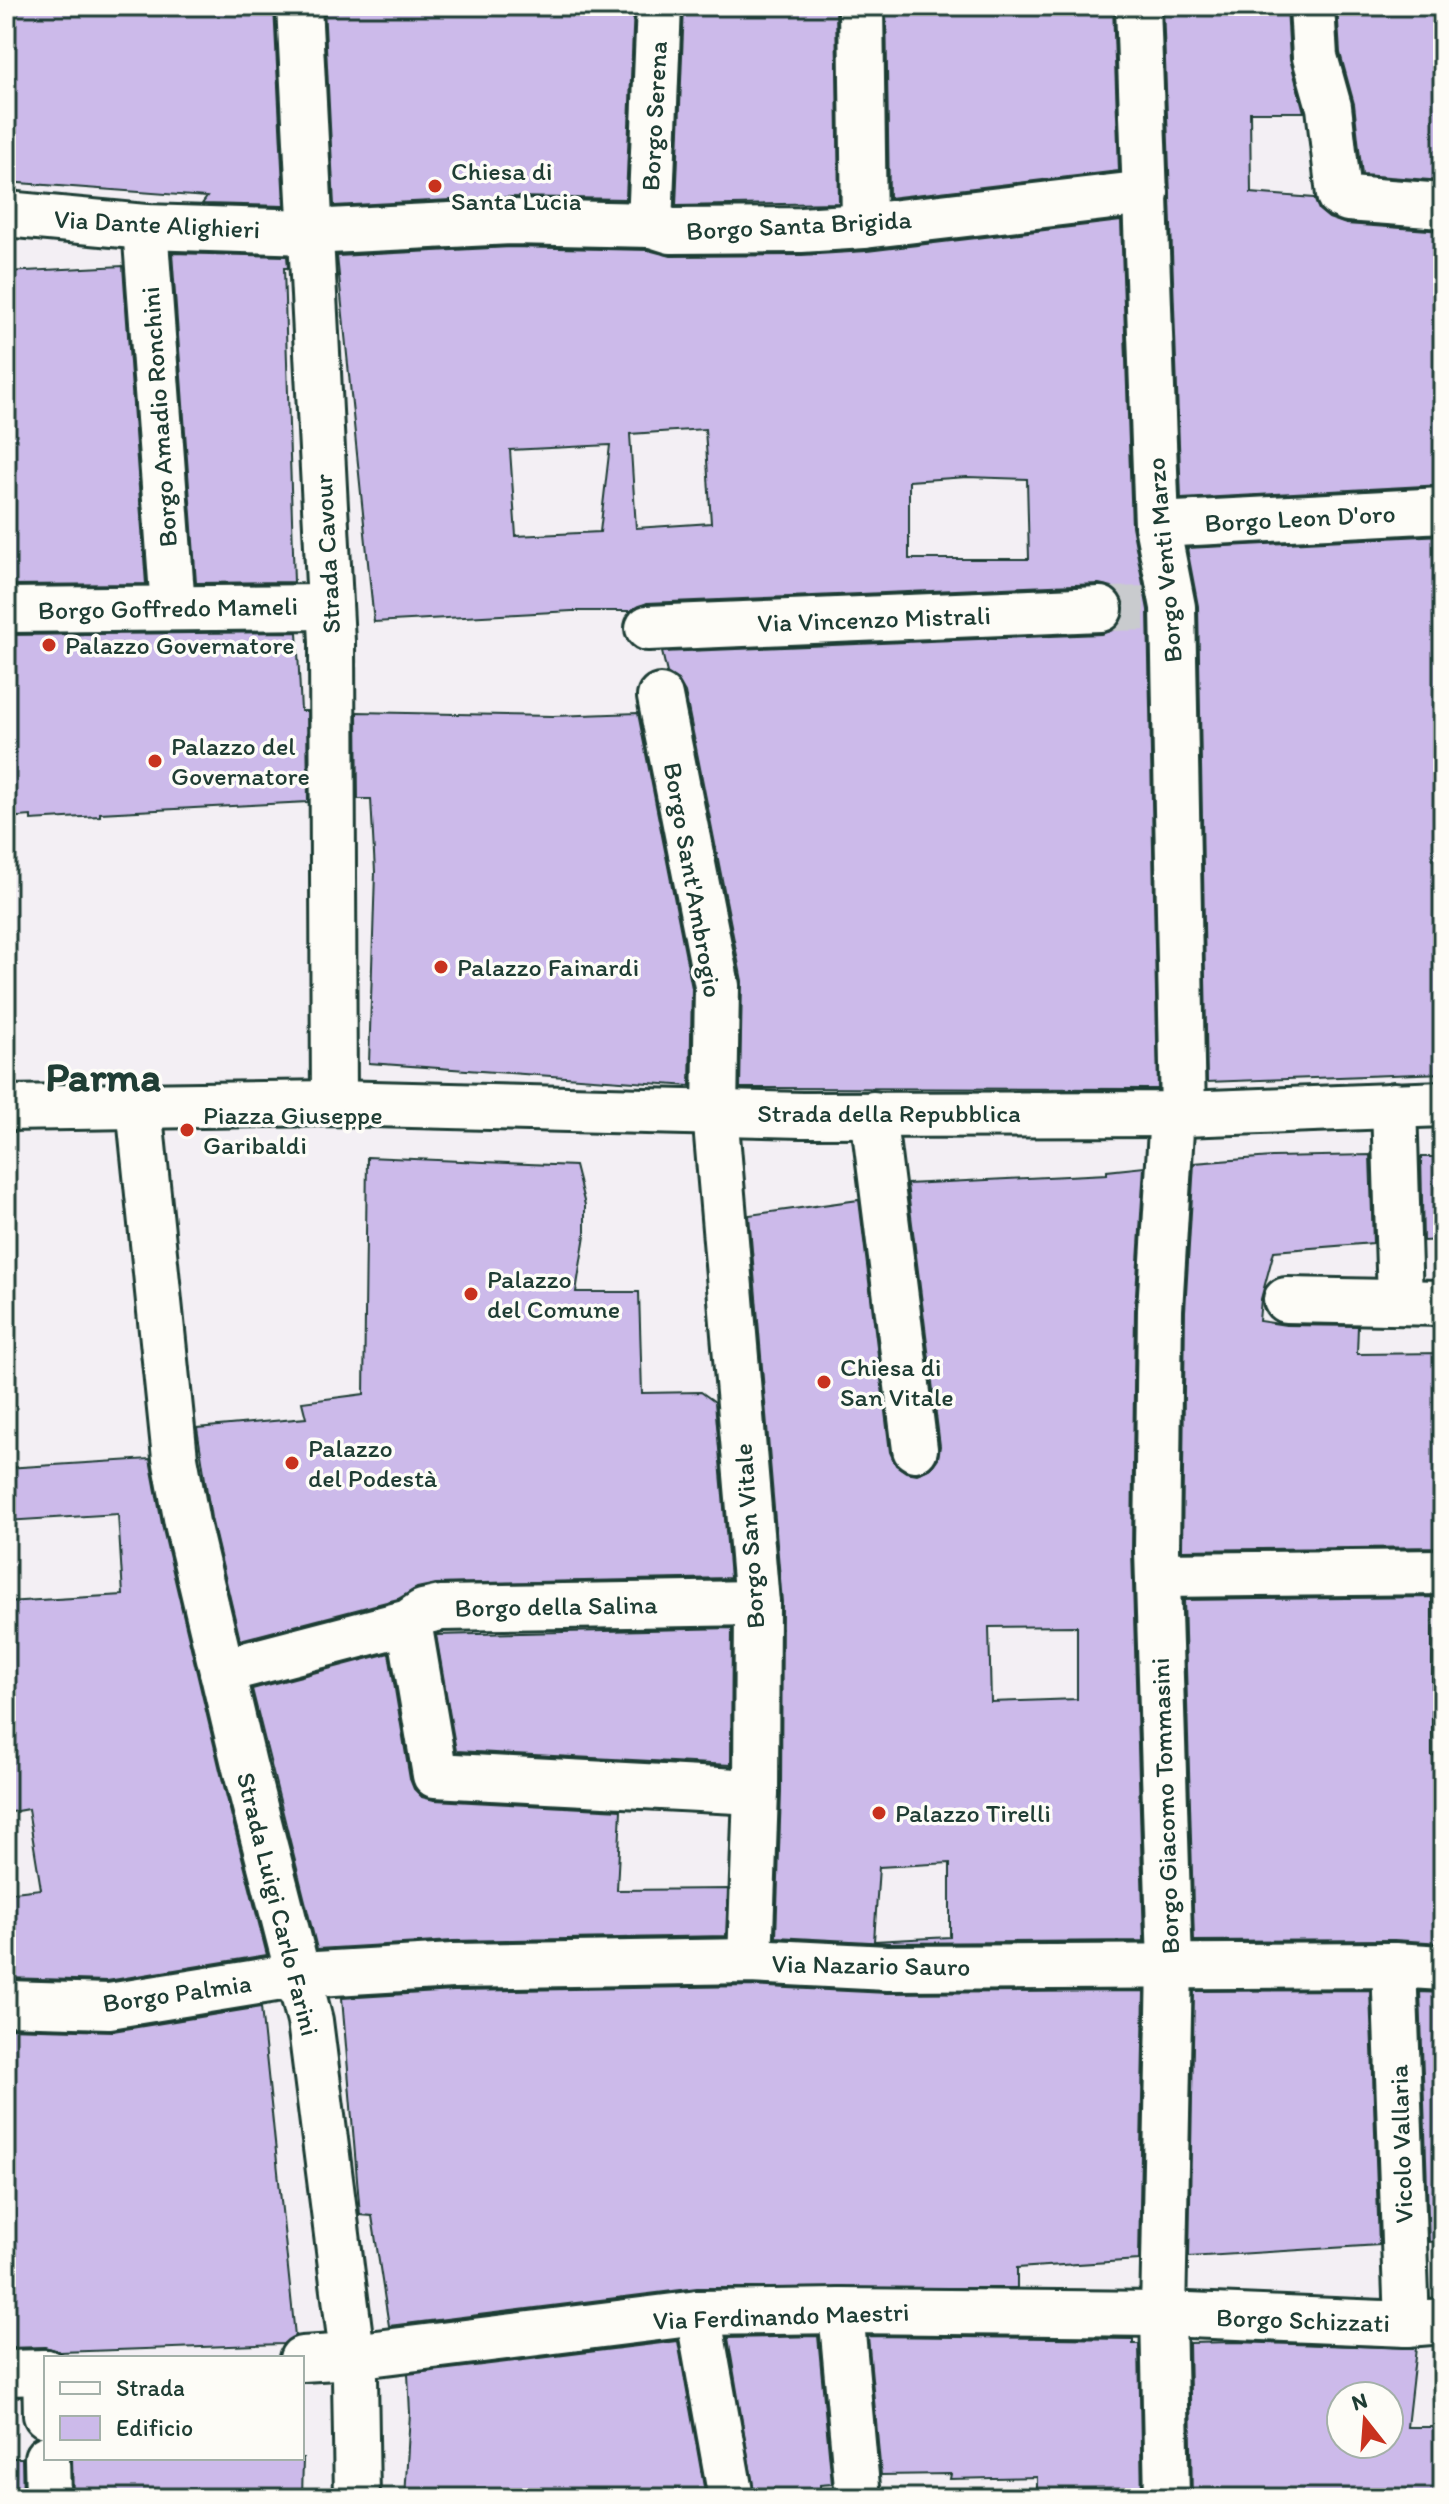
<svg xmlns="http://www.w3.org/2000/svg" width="1449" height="2504" font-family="Itim,sans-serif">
<rect width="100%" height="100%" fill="#f3eff4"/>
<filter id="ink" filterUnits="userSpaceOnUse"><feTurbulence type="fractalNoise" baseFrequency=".0125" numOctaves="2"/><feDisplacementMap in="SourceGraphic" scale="16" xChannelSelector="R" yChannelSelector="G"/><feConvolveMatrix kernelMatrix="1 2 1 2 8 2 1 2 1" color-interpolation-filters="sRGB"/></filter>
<g filter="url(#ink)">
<!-- building -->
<g fill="#ccbaea" stroke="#1f3d34" stroke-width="2" fill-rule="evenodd">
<polygon points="6,6 274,6 284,206 202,204 207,197 6,182"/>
<polygon points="324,6 634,6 626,199 510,197 334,206"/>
<polygon points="684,6 836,6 839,203 676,206"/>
<polygon points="886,6 1113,6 1119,171 889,198"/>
<polygon points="1163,6 1287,6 1290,59 1304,112 1250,112 1251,193 1314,198 1319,210 1329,218 1346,224 1443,231 1443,485 1181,499"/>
<polygon points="1337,6 1443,6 1443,181 1362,175 1354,104 1340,53"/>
<path d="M1121,221L1132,526L1148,610L1158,1089L740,1088L742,981L685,692L678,680L667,673L662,652L1101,634L1113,630L1122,621L1125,609L1121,596L1112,587L1099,584L647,603L631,611H572L374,622L337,256L511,247L648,250L671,256L802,255L867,251ZM705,429L711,523L636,528L630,434ZM610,445L600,532L516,536L510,450ZM967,477L1027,479L1029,559H909V481Z"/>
<polygon points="172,253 287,256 288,268 284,268 294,582 196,583"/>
<polygon points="123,266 146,584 6,585 6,272"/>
<polygon points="1443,535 1443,1073 1207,1082 1198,606 1187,548"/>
<polygon points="297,632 301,711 307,711 308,802 100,813 100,816 31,820 31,816 6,818 6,635"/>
<polygon points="357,712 553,716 638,713 692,988 690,1086 369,1063 375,872 371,799 358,799"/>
<polygon points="1370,1155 1373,1243 1274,1251 1261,1299 1259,1321 1286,1325 1358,1326 1357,1354 1443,1353 1443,1547 1182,1550 1185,1311 1194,1163 1272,1157"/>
<polygon points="367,1157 575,1166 585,1205 585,1235 576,1292 639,1292 642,1393 701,1392 715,1402 730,1578 436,1584 417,1588 398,1599 240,1640 211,1518 197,1428 306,1418 302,1402 364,1394"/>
<polygon points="1421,1157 1443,1157 1443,1240 1423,1241"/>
<path d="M1144,1167L1135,1310L1132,1550L1144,1941L888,1943L776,1937L781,1792L782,1602L749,1215L859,1200L890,1452L896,1465L906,1472L917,1474L931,1468L938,1458L940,1446L907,1184L1107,1174V1171ZM1077,1626V1699L991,1702L989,1627ZM950,1863V1937L874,1941L879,1867Z"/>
<polygon points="150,1459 163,1529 220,1770 267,1955 107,1981 6,1978 6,1893 41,1889 28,1809 6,1813 6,1602 123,1595 118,1514 6,1521 6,1468"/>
<polygon points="1432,1597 1432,1756 1443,1756 1443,1943 1394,1940 1194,1941 1184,1600"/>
<polygon points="732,1628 731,1765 456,1751 436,1635"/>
<polygon points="389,1653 410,1779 414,1789 422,1797 434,1800 621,1810 617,1890 728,1889 726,1936 453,1941 317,1949 252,1689"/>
<polygon points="750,1986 887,1993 1144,1991 1139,2260 1017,2268 1017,2288 697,2288 389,2326 372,2216 360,2215 342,1998 454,1991"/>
<polygon points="1370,1990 1379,2245 1189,2257 1194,1991"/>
<polygon points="1420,1992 1443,1993 1443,2241 1429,2242"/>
<polygon points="261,2007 295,2336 283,2344 60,2352 45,2347 6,2348 6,2028 113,2031"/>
<polygon points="818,2336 832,2484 820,2485 820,2498 755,2498 728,2338"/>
<polygon points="868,2336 1133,2339 1133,2344 1139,2344 1142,2498 1037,2498 1037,2477 950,2479 951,2474 881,2475"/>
<polygon points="678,2341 706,2498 405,2498 410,2413 408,2374"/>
<path d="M1234,2342L1416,2348L1407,2427H1443V2498H1192L1189,2343ZM1341,2396H1389V2444H1341Z"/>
<polygon points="6,2458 22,2458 23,2498 6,2498"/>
<polygon points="72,2458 303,2458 302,2498 73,2498"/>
</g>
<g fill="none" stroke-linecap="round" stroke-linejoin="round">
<!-- street-tunnel -->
<polyline stroke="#c9cbce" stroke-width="44" stroke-dasharray="44 22" stroke-linecap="butt" points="1100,609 1156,608"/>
<defs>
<g id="street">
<polyline points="299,6 332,642 334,1103"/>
<polyline points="861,6 864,226"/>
<polyline points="1138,6 1157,525 1173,607 1183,1114"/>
<polyline points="1312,6 1315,57 1329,107 1339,195 1348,199 1443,206"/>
<polyline points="6,214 145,227 309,232 511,222 652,225 671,231 801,230 864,226 1146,193"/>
<polyline points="650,225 659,6"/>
<polyline points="145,227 173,608"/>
<polyline points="1157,525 1443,510"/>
<polyline points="6,610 330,607"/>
<polyline points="648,628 1100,609"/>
<polyline points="660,697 717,986 715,1112 757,1603 756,1792 750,1961"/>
<polyline points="1394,1105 1400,1302"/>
<polyline points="139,1106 175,1458 187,1523 244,1764 310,2021 355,2377 357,2498"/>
<polyline points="6,1108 334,1103 802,1115 1183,1114 1443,1104"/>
<polyline points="873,1114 915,1449"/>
<polyline points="1286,1300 1443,1303"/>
<polyline points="1158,1575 1443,1572"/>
<polyline points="409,1622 435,1775 756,1792"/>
<polyline points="222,1671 409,1622 423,1612 441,1608 757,1603"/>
<polyline points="1394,1965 1407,2324"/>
<polyline points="6,2003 109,2006 300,1975 453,1966 750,1961 887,1968 1394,1965 1443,1968"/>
<polyline points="841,2311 858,2498"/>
<polyline points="698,2313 731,2498"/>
<polyline points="302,2359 353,2356 698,2313 841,2311 1163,2314 1407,2324 1443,2321"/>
<polyline points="45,2372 46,2415"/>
<polyline points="6,2373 46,2372"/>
<polyline points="47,2458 48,2498"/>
<polyline points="1167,2498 1163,2314 1170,1965 1157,1550 1160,1310 1172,1114"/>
</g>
</defs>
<!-- street casing -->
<use href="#street" stroke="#1f3d34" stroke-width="50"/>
<!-- street -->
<use href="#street" stroke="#fdfcf7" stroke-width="44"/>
</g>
</g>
<!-- markers -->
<g fill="#c8321e" stroke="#fdfcf7" stroke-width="3">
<circle cx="435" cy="186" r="8"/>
<circle cx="49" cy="645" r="8"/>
<circle cx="155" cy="761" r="8"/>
<circle cx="441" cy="967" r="8"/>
<circle cx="187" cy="1130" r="8"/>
<circle cx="471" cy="1294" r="8"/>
<circle cx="824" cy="1382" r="8"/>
<circle cx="292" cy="1463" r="8"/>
<circle cx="879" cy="1813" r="8"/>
</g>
<g text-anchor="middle" stroke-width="7" stroke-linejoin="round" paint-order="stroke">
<!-- street labels -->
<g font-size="26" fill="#1f3d34" stroke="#fdfcf7">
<text transform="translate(654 116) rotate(-87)" y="9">Borgo Serena</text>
<text transform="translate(157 224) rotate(3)" y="9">Via Dante Alighieri</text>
<text transform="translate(799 225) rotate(-3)" y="9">Borgo Santa Brigida</text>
<text transform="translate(159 417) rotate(-94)" y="9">Borgo Amadio Ronchini</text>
<text transform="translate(1300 518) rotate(-3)" y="9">Borgo Leon D'oro</text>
<text transform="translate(327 554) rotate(-93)" y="9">Strada Cavour</text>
<text transform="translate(1164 560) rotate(-95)" y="9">Borgo Venti Marzo</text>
<text transform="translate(168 608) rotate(-1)" y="9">Borgo Goffredo Mameli</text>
<text transform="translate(874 619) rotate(-2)" y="9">Via Vincenzo Mistrali</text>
<text transform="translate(693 880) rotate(80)" y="9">Borgo Sant'Ambrogio</text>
<text x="889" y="1122">Strada della Repubblica</text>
<text transform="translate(749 1536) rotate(-94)" y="9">Borgo San Vitale</text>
<text transform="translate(556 1606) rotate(-1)" y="9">Borgo della Salina</text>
<text transform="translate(1165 1806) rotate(-92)" y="9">Borgo Giacomo Tommasini</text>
<text transform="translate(278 1904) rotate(76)" y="9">Strada Luigi Carlo Farini</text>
<text transform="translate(871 1965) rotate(1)" y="9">Via Nazario Sauro</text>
<text transform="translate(177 1993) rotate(-8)" y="9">Borgo Palmia</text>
<text transform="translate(1401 2144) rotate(-92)" y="9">Vicolo Vallaria</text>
<text transform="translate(781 2316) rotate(-2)" y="9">Via Ferdinando Maestri</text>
<text transform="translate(1303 2320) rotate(2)" y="9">Borgo Schizzati</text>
</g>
<!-- poi labels -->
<g font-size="26" fill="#1f3d34" stroke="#fdfcf7" text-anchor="start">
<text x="451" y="180">Chiesa di<tspan x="451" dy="30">Santa Lucia</tspan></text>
<text x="65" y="654">Palazzo Governatore</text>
<text x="171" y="755">Palazzo del<tspan x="171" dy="30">Governatore</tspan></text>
<text x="457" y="976">Palazzo Fainardi</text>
<text x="203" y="1124">Piazza Giuseppe<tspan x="203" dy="30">Garibaldi</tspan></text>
<text x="487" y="1288">Palazzo<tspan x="487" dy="30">del Comune</tspan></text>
<text x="840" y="1376">Chiesa di<tspan x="840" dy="30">San Vitale</tspan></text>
<text x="308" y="1457">Palazzo<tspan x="308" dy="30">del Podestà</tspan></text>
<text x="895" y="1822">Palazzo Tirelli</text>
</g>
<!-- town labels -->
<g font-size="42" font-weight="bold" fill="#1f3d34" stroke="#fdfcf7">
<text x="103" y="1091">Parma</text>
</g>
</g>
<!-- margin -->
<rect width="1449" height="2504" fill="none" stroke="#fdfcf7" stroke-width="32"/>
<rect x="16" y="16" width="1417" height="2472" fill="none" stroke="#1f3d34" stroke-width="3" filter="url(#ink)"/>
<!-- legend -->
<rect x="44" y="2356" width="260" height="104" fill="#fdfcf7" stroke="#a4b0a9" stroke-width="2"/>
<rect x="60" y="2382" width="40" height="12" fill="#fdfcf7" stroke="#a4b0a9" stroke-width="2"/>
<text x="116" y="2396" font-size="24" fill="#1f3d34">Strada</text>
<rect x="60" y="2416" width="40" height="24" fill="#ccbaea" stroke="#a4b0a9" stroke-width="2"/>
<text x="116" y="2436" font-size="24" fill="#1f3d34">Edificio</text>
<!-- north arrow -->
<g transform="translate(1365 2420) rotate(343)"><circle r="38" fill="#fdfcf7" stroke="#a4b0a9" stroke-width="2"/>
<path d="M0-6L14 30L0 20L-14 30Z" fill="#c8321e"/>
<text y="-12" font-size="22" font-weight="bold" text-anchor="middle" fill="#1f3d34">N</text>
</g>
</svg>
